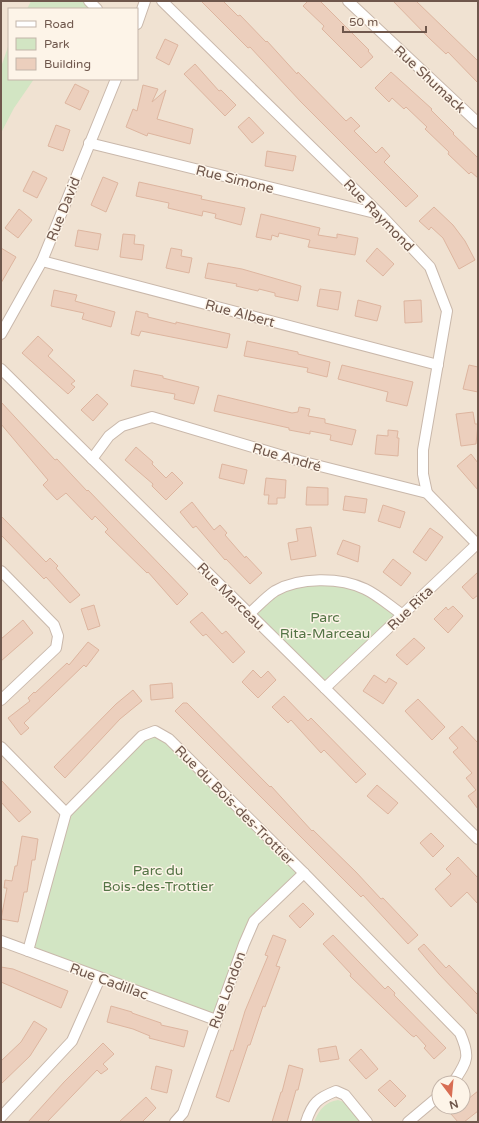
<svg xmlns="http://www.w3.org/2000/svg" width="479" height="1123" font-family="'Varela Round',sans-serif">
<rect width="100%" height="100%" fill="#faf0e3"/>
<!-- residential -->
<path fill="#f0e2d2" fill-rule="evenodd" d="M1,1H478V1122H1ZM9,9H137V79H9ZM439,1083H463V1107H439Z"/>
<!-- green -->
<g fill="#d2e5c3">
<polygon points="31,1 86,1 94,9 27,9"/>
<polygon points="9,44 9,79 34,79 14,108 1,133 1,67"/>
<polygon points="322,580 365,589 400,618 325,688 249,614 275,591"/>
<polygon points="155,731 304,873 254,921 216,1020 28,951 66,813"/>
<path d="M338,1100L344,1102L360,1122H314C319,1110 325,1102 338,1100Z"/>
</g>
<!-- building -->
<g fill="#eccfbd" stroke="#ddb59f">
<polygon points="201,1 223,1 238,16 240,15 266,42 267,41 297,74 298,72 346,121 351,117 360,126 354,131 376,153 382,147 390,156 384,162 418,196 406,207 301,102 250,47 248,48"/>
<polygon points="308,1 320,1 369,50 368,51 373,57 361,68 322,29 324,26 303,6"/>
<polygon points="393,1 416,1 478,61 478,83 448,52 446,54 430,39"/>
<polygon points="165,39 178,45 169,65 156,58"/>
<polygon points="195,64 219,91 221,90 236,105 225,116 184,74"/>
<polygon points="391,72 432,109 431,110 454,133 453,134 478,158 478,178 471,172 469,174 448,154 449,152 425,129 427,127 406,107 404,109 392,98 389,102 375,88"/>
<polygon points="75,84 89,91 80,110 65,103"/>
<polygon points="143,85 158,89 152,102 166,90 157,119 193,129 190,144 148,133 147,136 126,127 133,109 137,111"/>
<polygon points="249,117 264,133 252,143 238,127"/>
<polygon points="56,125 70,130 63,151 48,146"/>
<polygon points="267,151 296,156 293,171 265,166"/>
<polygon points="33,171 47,178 37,198 23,191"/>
<polygon points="103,177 118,183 106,212 91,205"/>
<polygon points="139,182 202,196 201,199 245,208 241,225 215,218 216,214 203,211 202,216 168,208 169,203 136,196"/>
<polygon points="434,207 453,225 465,241 475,260 459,269 443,238 431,227 429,230 419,221"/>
<polygon points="19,209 32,220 18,238 5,228"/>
<polygon points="261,214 320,228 318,235 337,238 337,234 358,238 355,255 308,247 310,240 279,233 278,237 272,235 271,240 256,237"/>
<polygon points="78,230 101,234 98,250 75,246"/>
<polygon points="123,234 135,235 134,244 144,245 142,260 120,257"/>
<polygon points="1,248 16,257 1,283"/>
<polygon points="171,248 182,250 181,256 192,258 189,273 166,268"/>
<polygon points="377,248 394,264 383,276 366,261"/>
<polygon points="208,263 242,269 301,286 298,301 275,296 275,293 259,289 258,291 236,286 237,284 205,278"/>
<polygon points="320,289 341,292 338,310 317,306"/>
<polygon points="54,290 77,295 75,301 115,312 111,327 82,319 84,313 51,306"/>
<polygon points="358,300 381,306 377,321 355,316"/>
<polygon points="421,300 422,322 405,323 404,301"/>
<polygon points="136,311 148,314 148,317 176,324 176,322 230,334 227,348 141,331 139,336 131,334"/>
<polygon points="38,336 53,350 48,356 75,381 71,384 75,387 68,394 22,353"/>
<polygon points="247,341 298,352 298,354 330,362 327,377 307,372 308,368 244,356"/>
<polygon points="342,365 413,382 407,406 386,401 388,392 338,379"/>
<polygon points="469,365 478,367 478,392 463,389"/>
<polygon points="134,370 163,376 163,378 199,387 194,404 174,399 175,394 131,386"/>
<polygon points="97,394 108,404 93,421 81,410"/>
<polygon points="218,395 292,413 298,412 299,407 310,409 308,416 325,419 325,423 356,430 352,445 330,440 331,435 310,431 310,434 289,430 289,428 214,411"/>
<polygon points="1,402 55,460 57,459 87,491 88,490 188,594 177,605 148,572 147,573 105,532 108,529 95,516 92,520 66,493 57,500 43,485 48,480 1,424"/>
<polygon points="473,412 475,424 478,424 476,444 461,446 456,414"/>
<polygon points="388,430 398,431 397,438 399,438 398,456 375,454 377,435 388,436"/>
<polygon points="136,447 153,462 152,464 166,478 172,472 183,483 166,500 152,486 153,484 125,460"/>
<polygon points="471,454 478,463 478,490 457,466"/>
<polygon points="222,464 247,470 244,484 219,478"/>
<polygon points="266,478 286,480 285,498 277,498 277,504 268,504 269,495 264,495"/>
<polygon points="307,487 328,488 328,505 306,505"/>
<polygon points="345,496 367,499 365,513 343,510"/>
<polygon points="192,502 214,530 220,525 227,533 225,535 245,558 246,556 262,573 250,584 226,559 225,560 196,526 193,528 180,512"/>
<polygon points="383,505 405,512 400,528 378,521"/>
<polygon points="1,516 46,562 50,558 58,566 56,568 80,595 70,603 46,577 44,579 1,535"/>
<polygon points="311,527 316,556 291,560 288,543 298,541 296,529"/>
<polygon points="430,528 443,537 426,561 413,552"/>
<polygon points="343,540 360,546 358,562 337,554"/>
<polygon points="393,559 411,573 401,586 383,572"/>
<polygon points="478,572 478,595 473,599 462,587"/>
<polygon points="94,605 100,626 88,630 81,609"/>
<polygon points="453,606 463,616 448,633 434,619 446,607 448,610"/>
<polygon points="202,612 222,634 226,631 245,652 233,663 206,634 203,636 190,622"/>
<polygon points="23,620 33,633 1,661 1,639"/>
<polygon points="414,638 425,648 407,665 396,655"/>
<polygon points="88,642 99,650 86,667 84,665 24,723 29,728 21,735 8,718 30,701 28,698 34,692 35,693 67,663 69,665"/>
<polygon points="253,670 261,678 268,671 276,680 258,698 242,682"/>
<polygon points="374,675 386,683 389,678 397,683 383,704 363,691"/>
<polygon points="172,683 173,698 151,700 150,685"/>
<polygon points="133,690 142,701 120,719 65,778 54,767 116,704"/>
<polygon points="284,696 308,721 311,718 366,774 356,783 324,750 321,753 291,720 288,723 272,707"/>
<polygon points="418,699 445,727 432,740 405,711"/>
<polygon points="183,703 187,703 270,787 271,786 312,831 313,830 356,872 381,899 383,898 418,935 408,944 363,895 361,897 175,711"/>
<polygon points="462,726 478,743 478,809 468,796 476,790 466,778 472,773 453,752 458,748 449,738"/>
<polygon points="1,780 31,812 19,822 1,802"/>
<polygon points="377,785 398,803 388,814 367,796"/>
<polygon points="431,833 444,846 433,857 420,843"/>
<polygon points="22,836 38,839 35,860 32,860 27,892 24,892 18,922 1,919 7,888 4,888 5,880 12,881 15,866 17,866"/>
<polygon points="458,857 478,878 478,904 467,892 451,907 435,889 451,874 446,869"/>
<polygon points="303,903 314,914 300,928 289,916"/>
<polygon points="273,935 286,940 276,966 280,967 265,1007 263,1006 250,1045 248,1045 229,1102 216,1097 231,1050 233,1051 245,1011 268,956 265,955"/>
<polygon points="333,935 385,989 388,986 395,993 394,995 446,1048 434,1059 424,1048 426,1046 416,1035 414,1037 411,1035 350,976 351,974 323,944"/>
<polygon points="424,944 446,968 449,965 478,995 478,1015 439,974 418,949"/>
<polygon points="1,967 13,969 68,991 61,1008 1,982"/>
<polygon points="111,1006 132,1012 132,1013 161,1023 161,1025 188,1031 184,1047 149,1038 150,1036 133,1029 107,1022"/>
<polygon points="34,1021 47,1029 30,1056 1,1084 1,1061 21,1042"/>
<polygon points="103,1043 114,1054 103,1064 108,1069 101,1074 97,1070 47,1122 28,1122 64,1082"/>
<polygon points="336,1046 339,1059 320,1062 318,1049"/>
<polygon points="361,1049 378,1069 366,1079 349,1060"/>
<polygon points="289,1065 303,1069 298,1090 296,1090 287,1122 272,1122 281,1092 282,1092"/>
<polygon points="156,1066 172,1070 167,1093 151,1089"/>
<polygon points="390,1080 406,1096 395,1107 378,1090"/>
<polygon points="478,1091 478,1111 464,1122 458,1122 451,1114 459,1107 463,1107 463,1103"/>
<polygon points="146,1097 156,1108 142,1122 119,1122"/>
</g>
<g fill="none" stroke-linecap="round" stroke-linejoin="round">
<defs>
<g id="minor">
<polyline points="89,1 97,9"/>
<polyline points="162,1 380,214 430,267 447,311 423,450 423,474 427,493"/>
<polyline points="348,1 478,123"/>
<polyline points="137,24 145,1"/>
<polyline points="89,143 379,214"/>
<polyline points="42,261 438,365"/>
<polyline points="1,334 42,261 116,79"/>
<polyline points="1,369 478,839"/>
<polyline points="92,459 109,436 122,426 152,417 300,461 427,493 478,545"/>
<polyline points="1,571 54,625 58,636 56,648 1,700"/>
<path d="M249,614C257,607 266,597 275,591C299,577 340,577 365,589C378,595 391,607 403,615"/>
<polyline points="325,688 477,544"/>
<polyline points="1,747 66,813"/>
<polyline points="1,941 216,1020"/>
<path d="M28,951L66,813L142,736L155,731L169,739L304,873L460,1033C471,1058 467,1061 453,1083"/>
<polyline points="1,1117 72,1041 100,978"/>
<polyline points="175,1122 183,1113 244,944 254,921 304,873"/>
<path d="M306,1122C312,1103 318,1098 336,1091L345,1095L367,1122"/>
<polyline points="408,1122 439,1096"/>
</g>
</defs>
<!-- minor casing -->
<use href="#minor" stroke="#c9b8ab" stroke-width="12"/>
<!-- minor -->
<use href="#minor" stroke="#fff" stroke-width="10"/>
</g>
<g text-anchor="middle" stroke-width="3" stroke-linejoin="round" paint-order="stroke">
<!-- street labels -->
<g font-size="14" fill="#6f574c" stroke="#fdf4e8">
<text transform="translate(430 79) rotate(43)" y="5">Rue Shumack</text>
<text transform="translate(235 179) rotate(14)" y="5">Rue Simone</text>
<text transform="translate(63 209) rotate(-68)" y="5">Rue David</text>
<text transform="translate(379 215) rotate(46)" y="5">Rue Raymond</text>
<text transform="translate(240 313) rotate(15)" y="5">Rue Albert</text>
<text transform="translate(287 457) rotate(16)" y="5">Rue André</text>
<text transform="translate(231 596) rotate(45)" y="5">Rue Marceau</text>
<text transform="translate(410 608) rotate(-44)" y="5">Rue Rita</text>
<text transform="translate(235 805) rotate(45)" y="5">Rue du Bois-des-Trottier</text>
<text transform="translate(109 981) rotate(20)" y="5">Rue Cadillac</text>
<text transform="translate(227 990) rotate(-70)" y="5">Rue London</text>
</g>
<!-- park labels -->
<g font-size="14" fill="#547445" stroke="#fdf4e8">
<text x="325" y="622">Parc<tspan x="325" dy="16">Rita-Marceau</tspan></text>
<text x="158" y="875">Parc du<tspan x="158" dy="16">Bois-des-Trottier</tspan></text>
</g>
</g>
<!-- border -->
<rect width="479" height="1123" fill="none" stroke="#6f574c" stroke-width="4"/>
<!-- legend -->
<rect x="8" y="8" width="130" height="72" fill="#fdf4e8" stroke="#c4b5aa"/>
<rect x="16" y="21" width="20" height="6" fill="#ffffff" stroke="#c4b5aa"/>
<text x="44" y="28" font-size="12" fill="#6f574c">Road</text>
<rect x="16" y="38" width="20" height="12" fill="#d2e5c3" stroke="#c4b5aa"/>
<text x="44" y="48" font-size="12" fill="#6f574c">Park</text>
<rect x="16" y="58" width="20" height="12" fill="#eccfbd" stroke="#c4b5aa"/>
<text x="44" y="68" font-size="12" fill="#6f574c">Building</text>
<!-- north arrow -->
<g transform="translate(451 1095) rotate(164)"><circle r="19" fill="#fdf4e8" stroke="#c4b5aa"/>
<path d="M0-3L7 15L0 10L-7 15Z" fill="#d86d53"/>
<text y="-6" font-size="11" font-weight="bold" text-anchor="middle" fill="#6f574c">N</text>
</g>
<!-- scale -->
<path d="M343 26v6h83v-6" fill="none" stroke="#6f574c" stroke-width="2"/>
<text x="349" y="26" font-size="12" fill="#6f574c" stroke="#fdf4e8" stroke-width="3" paint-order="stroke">50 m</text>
</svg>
